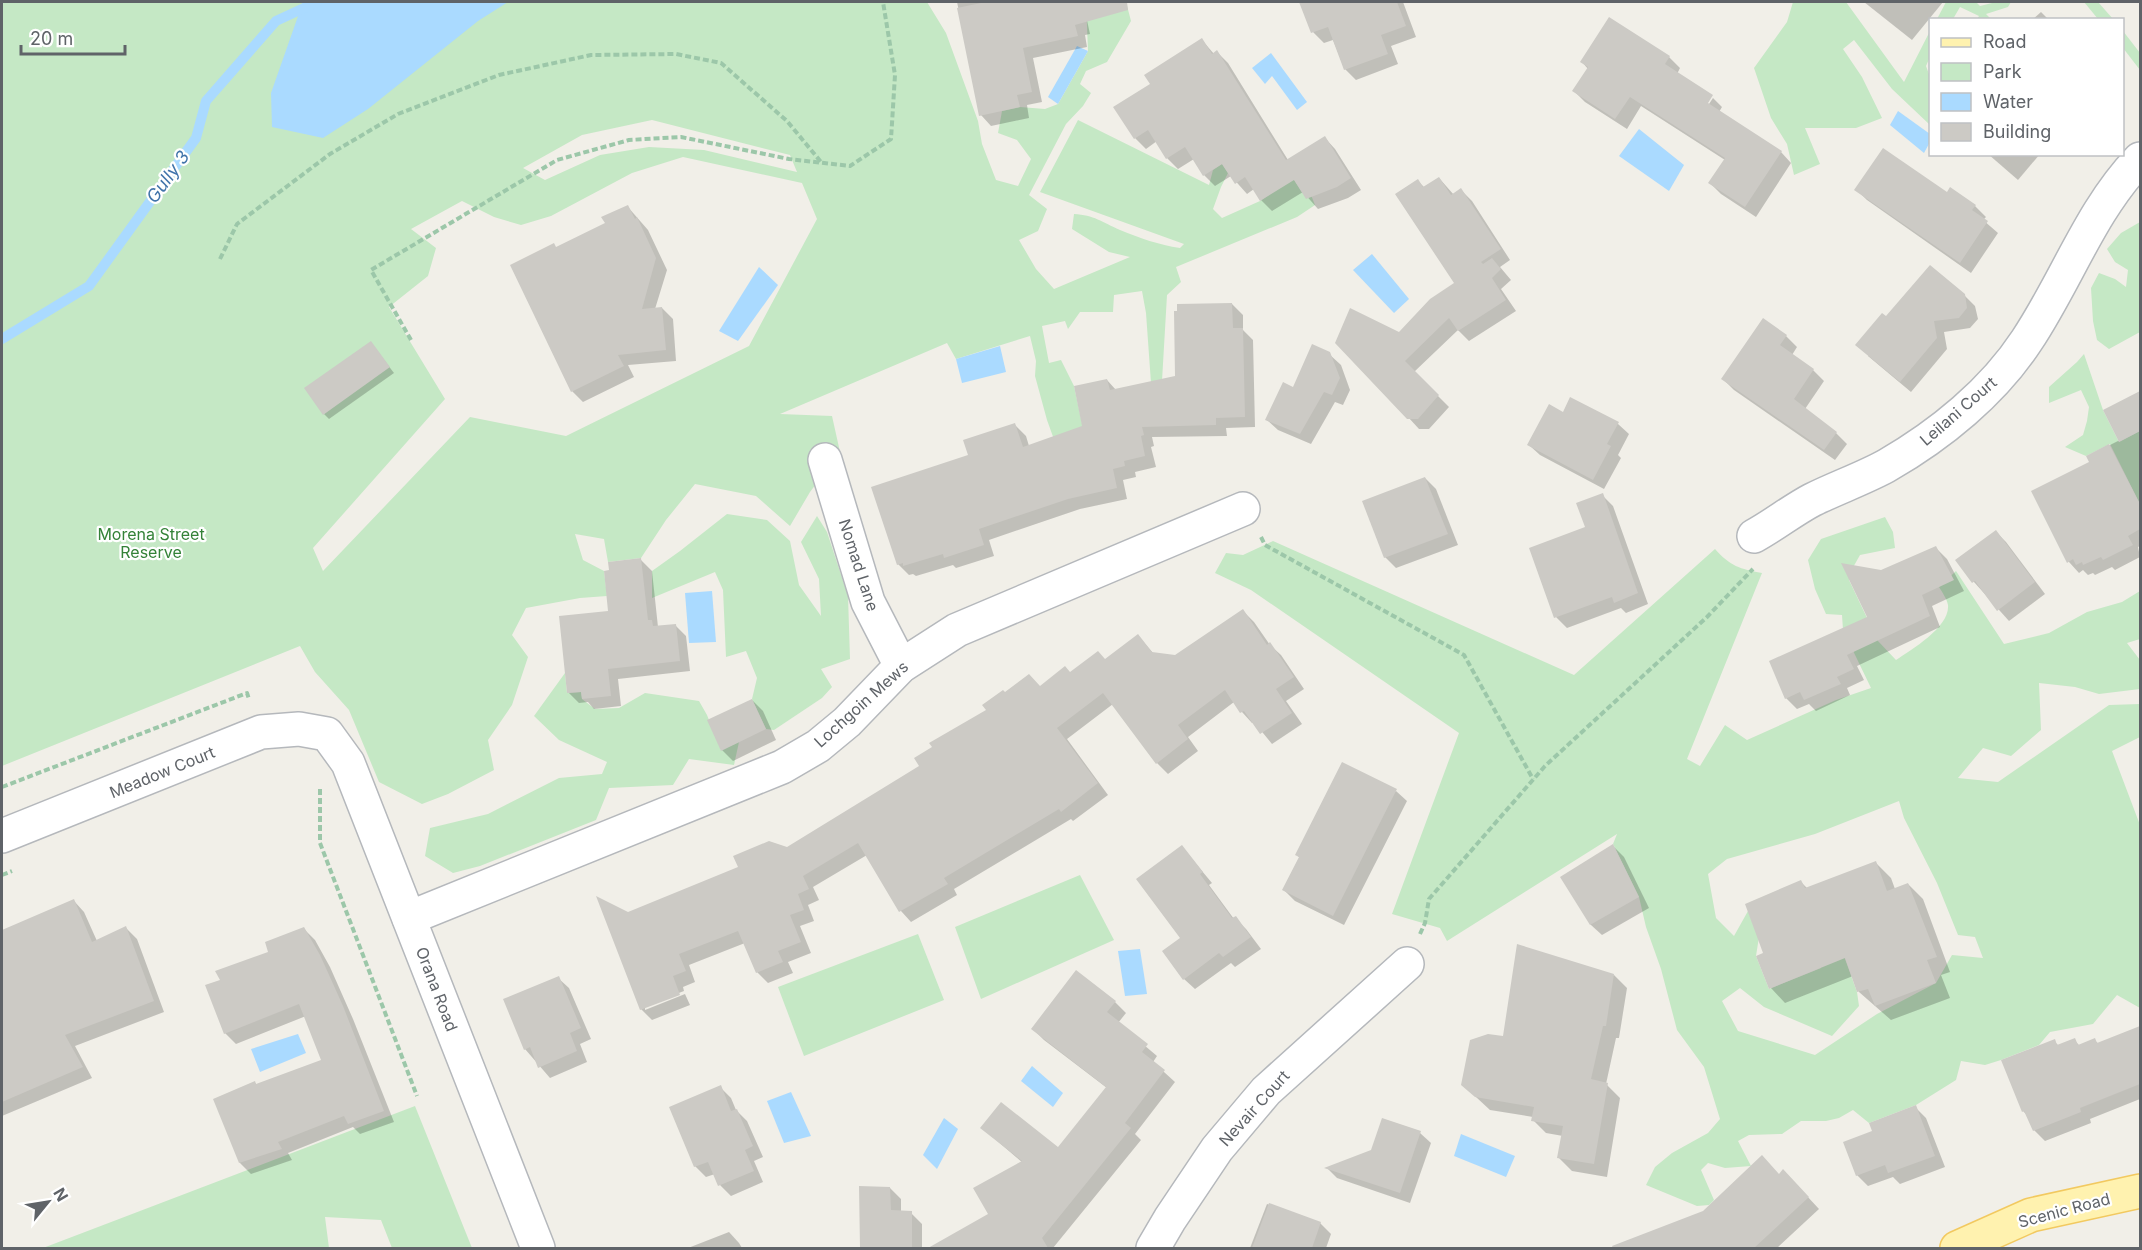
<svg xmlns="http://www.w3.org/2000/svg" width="2142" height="1250" font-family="Inter,sans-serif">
<rect width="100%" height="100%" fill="#f1efe8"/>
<!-- green -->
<g fill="#c5e8c5" fill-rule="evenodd">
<path d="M2,2H927L946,33L978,121L982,144L996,180L1018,186L1031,159L1017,140L998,133L1002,111L1020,107L1045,109L1058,104L1088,51L1086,2H1126L1131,21L1107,62L1086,71L1080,84L1091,93L1083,106L1066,124L1029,195L1047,209L1038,231L1019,240L1036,269L1054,289L1130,257L1109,252L1072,229L1074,214C1094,215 1102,222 1120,230C1140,238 1159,245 1180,248L1184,244L1040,192L1078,120L1209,185L1213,170L1222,164L1228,173L1221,187L1213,209L1222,218L1260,201L1293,178L1306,198L1311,195L1315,205L1297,217L1176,267L1181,282L1167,295L1162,381L1152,397L1146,313L1142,291L1114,295L1113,312H1080L1068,329L1065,321L1042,326L1049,363L1061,360L1074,386L1085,437L1056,445L1047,420L1035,376L1036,361L1030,336L956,359L947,343L780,414L832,416L840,452L810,492L790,526L756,496L695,484L666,520L641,558L608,562L604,539L575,534L583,560L604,571L607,596L580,598L526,608L512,635L528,657L512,705L488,740L494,770L448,794L422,804L379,782L349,710L315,672L300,646L2,766ZM652,120L790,155L797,172L704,150L649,147L600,155L545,180L523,168L582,135ZM683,157L802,183L817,219L749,346L566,436L470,417L323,571L313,548L445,399L389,307L428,276L436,248L411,229L462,201L494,217L521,225L551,216L632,173Z"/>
<polygon points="1793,2 1846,2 1904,82 1930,31 1930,57 1926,66 1930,77 1930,125 1892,89 1854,40 1843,49 1862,77 1882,118 1856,128 1805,128 1820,164 1794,175 1787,144 1771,118 1754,68 1787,22"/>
<polygon points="1946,2 1976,2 1980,6 1996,2 2011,2 2008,7 1986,14 1991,19 1977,19 1979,16 1960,7 1953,19 1937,19"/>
<polygon points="2084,2 2098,2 2113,19 2098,19"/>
<polygon points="2123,31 2140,53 2140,70 2123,48"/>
<polygon points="2140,222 2140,332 2109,349 2097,340 2093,321 2091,288 2099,273 2115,279 2126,287 2128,270 2115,262 2107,249 2121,233"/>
<polygon points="2084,354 2103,410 2119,442 2140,431 2140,504 2110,444 2086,456 2065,447 2083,435 2087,421 2089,407 2081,390 2049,403 2049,387 2077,362"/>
<polygon points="727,514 767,520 790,541 799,585 821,616 819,579 801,542 817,516 827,532 848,596 850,659 821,669 832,687 822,698 774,730 766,729 752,699 757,678 746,651 726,657 723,590 715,572 652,598 652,571 680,551"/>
<path d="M1885,517L1893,532L1895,548L1860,555L1851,571L1849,580L1878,641L1896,660C1912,649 1950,627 1948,605C1947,599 1942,592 1939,587L1956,571L2004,644L2049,633L2087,612L2122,602L2140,591V639L2127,643L2140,660V689L2099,694L2075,687L2039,683L2041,730L2011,756L1983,748L1958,778L1998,782L2109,705L2140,704V737L2112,751L2140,825V867L2139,870L2140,875V1008L2117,995L2093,1024L2050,1032L2039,1045L2001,1060L1985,1065L1961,1061L1956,1080L1916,1105L1869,1123L1853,1110L1839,1118L1826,1121H1801L1782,1134L1749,1135L1738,1141L1751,1166L1725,1168L1708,1163L1701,1170L1714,1200L1709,1205L1697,1206L1646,1185L1655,1167L1672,1153L1708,1133L1720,1119L1704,1067L1677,1030L1661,969L1646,927L1639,897L1613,844L1617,834L1447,941L1440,928L1392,914L1459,733L1251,590L1215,573L1226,553L1243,555L1273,541L1574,675L1715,549C1730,566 1740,569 1762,573L1687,759L1700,766L1725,725L1747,740L1836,700L1871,688L1843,630L1842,615L1826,614L1815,589L1808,560L1821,539ZM1899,801L1904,818L1937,883L1958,935L1975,937L1983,958L1952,955L1936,983L1877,1014L1815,1055L1738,1031L1722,1001L1740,988L1764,1007L1832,1036L1859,1006L1857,992L1840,945L1808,935L1821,968L1769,989L1756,956L1759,937L1748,911L1734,936L1716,918L1708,874L1727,859L1815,834Z"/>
<polygon points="565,673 567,693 581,692 582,699 595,709 619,708 645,693 699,701 707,715 721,750 739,742 734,765 689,759 673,785 609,788 596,820 480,866 453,873 425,856 430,828 488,814 559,778 602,774 607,762 559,740 534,716"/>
<polygon points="1080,875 1114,940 981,999 955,927"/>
<polygon points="918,934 944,1000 804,1056 778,987"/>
<polygon points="415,1106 472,1248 392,1248 381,1220 325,1217 329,1248 43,1248"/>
</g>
<!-- water -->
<g fill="#aadaff">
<polygon points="303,2 508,2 478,21 368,109 323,138 272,127 271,93"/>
<polygon points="1077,46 1088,51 1058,104 1048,97"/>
<polygon points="1271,53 1307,102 1297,110 1272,76 1265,84 1252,68"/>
<polygon points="1898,111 1930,134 1930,142 1924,153 1890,125"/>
<polygon points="1639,129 1684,165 1669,191 1619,156"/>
<polygon points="1372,254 1409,299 1394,313 1353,270"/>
<polygon points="759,267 778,285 738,341 719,331"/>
<polygon points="1000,346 1006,372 962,383 956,359"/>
<polygon points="712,591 716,642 689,643 685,593"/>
<polygon points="1140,949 1147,994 1125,996 1118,951"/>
<polygon points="298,1034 306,1053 260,1072 251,1049"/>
<polygon points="1032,1066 1063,1093 1053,1107 1021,1081"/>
<polygon points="791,1092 811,1136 784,1143 767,1101"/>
<polygon points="944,1118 958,1129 937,1169 923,1155"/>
<polygon points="1461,1134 1515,1156 1506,1177 1454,1156"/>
</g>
<!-- shadow -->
<g fill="#0003">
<polygon points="957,2 1083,2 1090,34 1085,35 1087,47 1033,58 1042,102 1027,105 1029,118 991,126 981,115"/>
<polygon points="1301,2 1403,2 1416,37 1391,46 1398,64 1356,80 1345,69 1333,40 1324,43 1313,32"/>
<polygon points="1864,2 1943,2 1912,40"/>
<polygon points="2041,12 2049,20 2032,20"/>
<polygon points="1609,19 1669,57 1680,68 1677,74 1712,97 1710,97 1705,110 1713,98 1722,107 1719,112 1781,152 1791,163 1756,217 1721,194 1710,183 1725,160 1641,106 1627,129 1585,102 1574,91 1588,69 1582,62"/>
<polygon points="1202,40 1214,54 1217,52 1228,63 1288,160 1325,138 1335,149 1361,190 1348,198 1318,209 1303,192 1272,211 1261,200 1254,189 1247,194 1231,176 1215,186 1204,175 1194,159 1178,169 1167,158 1157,141 1146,149 1135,138 1152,85"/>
<polygon points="1988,154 2040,154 2018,180"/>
<polygon points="1439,178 1454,195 1461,190 1472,201 1510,260 1500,267 1511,280 1501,289 1516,311 1469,341 1458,330 1414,372 1449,407 1429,429 1419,429 1408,417 1399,333 1456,283 1418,181 1425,188"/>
<polygon points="1856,189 1947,194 1975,206 1986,217 1983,220 1998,233 1971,273 1867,200"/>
<polygon points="627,206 648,230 667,270 655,309 662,308 673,319 676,361 628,365 634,377 583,402 572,391 557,248 607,224"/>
<polygon points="1964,295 1975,306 1978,319 1970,328 1944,332 1947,349 1911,392 1868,356 1887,318"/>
<polygon points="1232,304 1243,315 1243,330 1253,340 1255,427 1226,428 1227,436 1152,437 1154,446 1151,447 1156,467 1135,472 1136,477 1123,480 1127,499 1080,509 989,540 994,556 956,568 953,565 916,576 913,574 909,575 898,564 970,455 1015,425 1026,436 1029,446 1084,427 1107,380 1116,390 1177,377"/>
<polygon points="1763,320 1786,336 1797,347 1792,355 1813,370 1824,381 1805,409 1836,433 1847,444 1835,460 1734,390 1723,379"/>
<polygon points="371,343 394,373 329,419 324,414"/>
<polygon points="1329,354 1341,365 1350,390 1343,405 1335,402 1311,444 1278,430 1267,420 1294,389"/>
<polygon points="2140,393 2140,546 2138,547 2140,557 2115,570 2112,567 2095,575 2093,573 2088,575 2083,570 2079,573 2069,562 2033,492 2091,463 2088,456 2120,440 2105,411"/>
<polygon points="1564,414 1618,424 1629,434 1618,455 1621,458 1604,489 1540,455 1529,445"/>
<polygon points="1425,478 1436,489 1458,545 1396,568 1385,557"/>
<polygon points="1602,495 1613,506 1648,604 1626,613 1621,608 1567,628 1556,617 1587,528"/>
<polygon points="1996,532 2006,542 2045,594 2009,621 1974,582 1957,560"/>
<polygon points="1936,548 1947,559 1964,591 1932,606 1940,627 1857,666 1864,680 1847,688 1850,695 1816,711 1809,704 1797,709 1786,698 1869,618 1881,572"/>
<polygon points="641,560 652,571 658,627 675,625 686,636 690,671 618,679 621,706 594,709 588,702 579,703 568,692 610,612"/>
<polygon points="1243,611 1254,622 1270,645 1281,655 1304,689 1286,701 1302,724 1272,744 1254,722 1252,723 1242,712 1234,702 1188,737 1198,751 1168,774 1157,763 1113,704 1067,739 1108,795 1073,821 1071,819 954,889 957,895 911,922 901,911 867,855 813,887 819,900 808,905 814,921 800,926 811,953 788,962 793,973 768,983 757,972 745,943 689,965 695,982 683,987 684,991 645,1006 645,1010 685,994 690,1005 652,1020 641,1009 628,914 787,849 921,767 988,711 1005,694 1040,688 1106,660 1138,636 1154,654 1175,657"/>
<polygon points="752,700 763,711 776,740 733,761 722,750"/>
<polygon points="1396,791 1407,801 1344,925 1295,901 1284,890 1300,858 1297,855"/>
<polygon points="1613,846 1624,857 1649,908 1602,935 1591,925 1563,878"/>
<polygon points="1182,847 1212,883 1209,885 1234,919 1235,918 1246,929 1261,949 1235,967 1231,963 1195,989 1184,979"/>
<polygon points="1876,863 1891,878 1895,889 1908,884 1923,899 1950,972 1941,975 1950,998 1891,1020 1859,992 1853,976 1785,1003 1771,988 1765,954 1801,882 1808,889"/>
<polygon points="74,901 84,912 97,941 126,928 137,939 164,1012 75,1046 92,1078 2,1116 2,931"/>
<polygon points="304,929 315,940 330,967 353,1019 394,1122 360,1134 353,1127 288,1153 292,1160 251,1174 240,1163 215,1100 255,1083 257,1085 323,1061 306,1016 236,1044 225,1033 222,981 270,953"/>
<polygon points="1614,975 1627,988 1619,1038 1616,1038 1606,1084 1620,1098 1607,1177 1572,1171 1559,1158 1563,1136 1546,1133 1533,1120 1533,1117 1490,1110 1463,1085 1504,1038"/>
<polygon points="558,978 569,988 591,1039 580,1044 587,1062 550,1078 525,1049"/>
<polygon points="1115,1002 1126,1013 1118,1023 1157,1056 1153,1062 1175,1082 1135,1134 1141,1140 1053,1248 931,1248 990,1215 1023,1163 982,1128 1058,1149 1107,1088 1044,1040 1033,1029"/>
<polygon points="2140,1027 2140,1099 2090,1119 2091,1123 2045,1141 2034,1130 2028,1116 2023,1111 2054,1041 2059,1046 2074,1040 2080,1046 2094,1040 2099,1044"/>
<polygon points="720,1087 731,1098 736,1110 747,1121 763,1157 754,1161 763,1182 731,1196 720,1185 715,1174 706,1177 695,1166"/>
<polygon points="1915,1107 1926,1118 1945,1167 1900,1184 1893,1177 1868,1186 1857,1175 1874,1132"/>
<polygon points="1420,1133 1431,1143 1410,1203 1337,1178 1327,1168"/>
<polygon points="1779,1176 1794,1182 1819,1209 1777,1248 1620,1248 1619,1246 1703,1213"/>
<polygon points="861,1187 890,1188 901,1199 901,1212 911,1213 922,1224 922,1248 862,1248"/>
<polygon points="1267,1204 1320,1223 1331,1234 1326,1248 1250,1248"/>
<polygon points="729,1232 739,1243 742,1248 688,1248"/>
</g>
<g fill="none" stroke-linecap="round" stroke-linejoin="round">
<!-- stream -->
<polyline stroke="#aadaff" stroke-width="10" points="2,339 89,286 196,138 206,101 276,21 317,2"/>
</g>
<!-- building -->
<g fill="#cccac5">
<polygon points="986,2 1127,2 1128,10 1075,25 1078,36 1023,48 1032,92 1017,95 1020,107 979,116 957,8"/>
<polygon points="1299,2 1397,2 1406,26 1381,35 1388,54 1344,70 1328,27 1311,33"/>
<polygon points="1609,17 1670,56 1665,64 1713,95 1708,103 1782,151 1745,207 1708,183 1725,158 1630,97 1615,119 1572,91 1588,67 1580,62"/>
<polygon points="1202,38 1212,54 1217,50 1286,160 1325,136 1351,178 1337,187 1306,199 1294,180 1260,201 1245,177 1235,184 1222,164 1203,176 1185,147 1166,159 1148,130 1134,139 1113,107 1150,84 1144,75"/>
<polygon points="1883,148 1947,192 1950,187 1976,205 1972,210 1988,221 1960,263 1854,190"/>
<polygon points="1439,177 1451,195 1461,188 1501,249 1481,262 1483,264 1492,258 1501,269 1492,278 1506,300 1458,331 1449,318 1405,361 1439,395 1418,419 1407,419 1335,343 1350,308 1399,332 1430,299 1454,283 1395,194 1418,179 1423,187"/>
<polygon points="628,205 635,219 637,217 656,258 642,309 662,307 666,350 618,355 624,366 571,392 510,265 554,243 556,247 605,223 601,217"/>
<polygon points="1930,265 1965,294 1967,308 1959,318 1934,321 1937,338 1900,382 1855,345 1882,313 1886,316"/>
<polygon points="1232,303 1233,328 1243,328 1245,417 1216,418 1216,425 1142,427 1144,435 1141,436 1145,456 1124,461 1125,466 1113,469 1117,488 1068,499 979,529 984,545 944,558 943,554 903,566 903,563 897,565 871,487 968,455 963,440 1015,423 1023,447 1082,426 1074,386 1107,379 1110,390 1175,376 1174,311 1177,311 1177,304"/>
<polygon points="1763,318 1787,335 1780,345 1814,369 1794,399 1837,432 1824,450 1721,379"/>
<polygon points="371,341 390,367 323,415 304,388"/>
<polygon points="1312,344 1330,352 1340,378 1332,395 1324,392 1300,434 1265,420 1283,382 1293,387"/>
<polygon points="2140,391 2140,431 2119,442 2103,410"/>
<polygon points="1570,397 1619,422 1607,444 1611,446 1593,480 1527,445 1549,404 1563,412"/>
<polygon points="2109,444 2140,504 2140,529 2128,536 2133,545 2103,560 2101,557 2083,565 2082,562 2076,565 2073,559 2067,563 2031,491 2089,462 2086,456"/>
<polygon points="1425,477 1448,534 1384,558 1362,501"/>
<polygon points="1603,493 1638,593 1614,603 1612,597 1554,618 1529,548 1585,527 1576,503"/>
<polygon points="1996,530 2035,582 1997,611 1975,581 1972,583 1955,560"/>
<polygon points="1936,546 1954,580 1922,595 1930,616 1847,655 1854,669 1837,677 1841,684 1804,700 1800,692 1785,699 1769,661 1867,617 1841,563 1881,570"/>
<polygon points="641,558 648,620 652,620 653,626 676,624 680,661 608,669 611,696 582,699 581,692 567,693 559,616 608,611 604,571 609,570 608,562"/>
<polygon points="1243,609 1267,645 1270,642 1294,677 1276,689 1292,713 1260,734 1244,711 1240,713 1225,690 1178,725 1188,739 1156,764 1103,693 1057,728 1098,783 1061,812 1059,809 944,878 948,884 899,912 858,843 803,876 809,889 798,894 804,910 790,915 801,942 778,951 783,962 756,973 738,931 679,954 686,971 673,976 680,995 640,1010 596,896 628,912 738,867 733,856 769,841 787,847 919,766 914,758 932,747 929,743 986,710 982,705 1003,690 1005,692 1029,674 1040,686 1065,666 1070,672 1098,651 1105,659 1138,634 1152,652 1175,655"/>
<polygon points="752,699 766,729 721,751 707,720"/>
<polygon points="1342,762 1397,789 1333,916 1282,890 1299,857 1295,855"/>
<polygon points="1613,844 1639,897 1590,925 1560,877"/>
<polygon points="1182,845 1203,872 1200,874 1232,918 1236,916 1251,937 1223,957 1219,953 1183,980 1162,951 1180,938 1136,879"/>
<polygon points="1876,861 1887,891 1908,883 1937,957 1927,960 1936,983 1875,1006 1868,989 1857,992 1845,958 1769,989 1756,956 1763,953 1745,904 1801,880 1805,888"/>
<polygon points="74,899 92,942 126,926 154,1001 65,1035 83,1067 2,1102 2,930"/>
<polygon points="304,927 320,955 343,1006 384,1111 348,1124 344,1116 278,1142 282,1149 239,1163 213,1099 255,1081 256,1084 321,1060 299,1004 224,1034 205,985 220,980 215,971 268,952 265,942"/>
<polygon points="1517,944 1614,974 1606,1026 1603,1026 1591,1079 1608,1083 1594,1164 1557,1158 1563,1126 1531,1121 1534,1107 1475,1097 1461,1085 1470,1040 1488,1034 1503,1036"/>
<polygon points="1076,970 1116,1001 1107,1012 1148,1044 1142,1052 1165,1070 1125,1123 1131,1128 1042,1238 1048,1248 928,1248 988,1214 973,1188 1022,1161 980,1128 1001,1102 1058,1147 1106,1087 1031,1029"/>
<polygon points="559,976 581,1028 570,1033 577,1051 538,1068 530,1047 524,1050 503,999"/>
<polygon points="2140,1026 2140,1084 2080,1108 2081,1112 2033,1131 2024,1111 2022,1112 2001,1060 2055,1039 2057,1045 2075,1038 2078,1045 2095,1038 2097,1043"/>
<polygon points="721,1085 731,1111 737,1109 753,1146 745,1150 754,1171 718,1186 708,1162 694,1167 669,1107"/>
<polygon points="1916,1105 1935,1156 1888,1173 1885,1165 1856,1176 1843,1142 1872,1131 1869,1123"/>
<polygon points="1382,1118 1421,1131 1400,1193 1324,1168 1371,1150"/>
<polygon points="1762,1155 1779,1174 1783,1169 1809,1197 1754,1248 1613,1248 1612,1246 1703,1211"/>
<polygon points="859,1186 890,1187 891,1210 912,1211 912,1248 860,1248"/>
<polygon points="1269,1203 1321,1222 1312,1248 1252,1248"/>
</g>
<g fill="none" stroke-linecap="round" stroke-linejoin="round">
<defs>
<g id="minor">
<polyline points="825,460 868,602 901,666"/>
<path d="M1754,536C1774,525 1793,510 1812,500C1836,488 1862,479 1886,466C1940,435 1993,392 2027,340C2067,280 2090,211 2140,159"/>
<polyline points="2,836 261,732 299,729 327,734 348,763 538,1248"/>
<polyline points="409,918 782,767 818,746 847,722 901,666 957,630 1243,509"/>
<polyline points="1153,1248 1170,1219 1217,1149 1266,1091 1407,964"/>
</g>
<polyline id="major" points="1957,1248 2031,1215 2140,1191"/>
</defs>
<!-- minor casing -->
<use href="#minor" stroke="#b5b8bc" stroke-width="36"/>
<!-- major casing -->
<use href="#major" stroke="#f2c960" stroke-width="36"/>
<!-- path -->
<g stroke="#9cc7a9" stroke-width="4" stroke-dasharray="6 3" stroke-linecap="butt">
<polyline points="220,259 237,224 330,154 398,114 499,75 591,55 676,54 721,63 787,121 821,162"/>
<polyline points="411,340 371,270 557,160 629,140 681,137 789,159 850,166 891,139 895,75 883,2"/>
<polyline points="1261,537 1265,545 1464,655 1533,779"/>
<polyline points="2,787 247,693 249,699"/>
<polyline points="320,789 320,843 417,1096"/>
<polyline points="2,875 12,871"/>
<polyline points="1420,934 1425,923 1429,899 1545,766 1707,617 1753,569"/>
</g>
<!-- minor -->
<use href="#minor" stroke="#fff" stroke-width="33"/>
<!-- major -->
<use href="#major" stroke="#fff2af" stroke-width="33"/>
</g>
<g text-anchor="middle" stroke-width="4.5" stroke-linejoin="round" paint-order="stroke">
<!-- street labels -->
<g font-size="16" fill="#5f6368" stroke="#fff">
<text transform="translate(1958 411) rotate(-41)" y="6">Leilani Court</text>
<text transform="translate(859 565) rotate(72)" y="6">Nomad Lane</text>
<text transform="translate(861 704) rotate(-42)" y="6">Lochgoin Mews</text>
<text transform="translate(162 772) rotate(-22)" y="6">Meadow Court</text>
<text transform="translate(437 989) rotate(69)" y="6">Orana Road</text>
<text transform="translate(1254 1108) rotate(-48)" y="6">Nevair Court</text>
<text transform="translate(2064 1210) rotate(-15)" y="6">Scenic Road</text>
</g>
<!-- park labels -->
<g font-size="16" fill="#348238" stroke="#fff">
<text x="151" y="540">Morena Street<tspan x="151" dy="18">Reserve</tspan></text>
</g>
<!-- water labels -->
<g font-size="18" font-style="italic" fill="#4174aa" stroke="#fff">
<text transform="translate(168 177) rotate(-54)" y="6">Gully 3</text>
</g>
</g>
<!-- border -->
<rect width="2142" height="1250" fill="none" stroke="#5f6368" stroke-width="6"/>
<!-- legend -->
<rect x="1929" y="18" width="195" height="138" fill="#ffffff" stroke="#bfc1c3" stroke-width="1.5"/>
<rect x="1941" y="38" width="30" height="9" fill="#fff2af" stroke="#bfc1c3" stroke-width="1.5"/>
<text x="1983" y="48" font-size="18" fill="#5f6368">Road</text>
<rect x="1941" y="63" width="30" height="18" fill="#c5e8c5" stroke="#bfc1c3" stroke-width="1.5"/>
<text x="1983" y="78" font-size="18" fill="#5f6368">Park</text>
<rect x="1941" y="93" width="30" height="18" fill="#aadaff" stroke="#bfc1c3" stroke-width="1.5"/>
<text x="1983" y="108" font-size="18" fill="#5f6368">Water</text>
<rect x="1941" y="123" width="30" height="18" fill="#cccac5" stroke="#bfc1c3" stroke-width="1.5"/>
<text x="1983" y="138" font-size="18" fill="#5f6368">Building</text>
<!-- north arrow -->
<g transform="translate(48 1202) rotate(60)" stroke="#ffffff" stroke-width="4.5" paint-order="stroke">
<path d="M0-4.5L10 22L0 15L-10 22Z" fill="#5f6368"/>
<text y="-9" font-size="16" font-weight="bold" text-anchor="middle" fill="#5f6368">N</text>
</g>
<!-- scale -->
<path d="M21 45v9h104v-9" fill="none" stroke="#5f6368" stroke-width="3"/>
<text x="30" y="45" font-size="18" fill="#5f6368" stroke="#ffffff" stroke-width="4.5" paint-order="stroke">20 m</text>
</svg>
